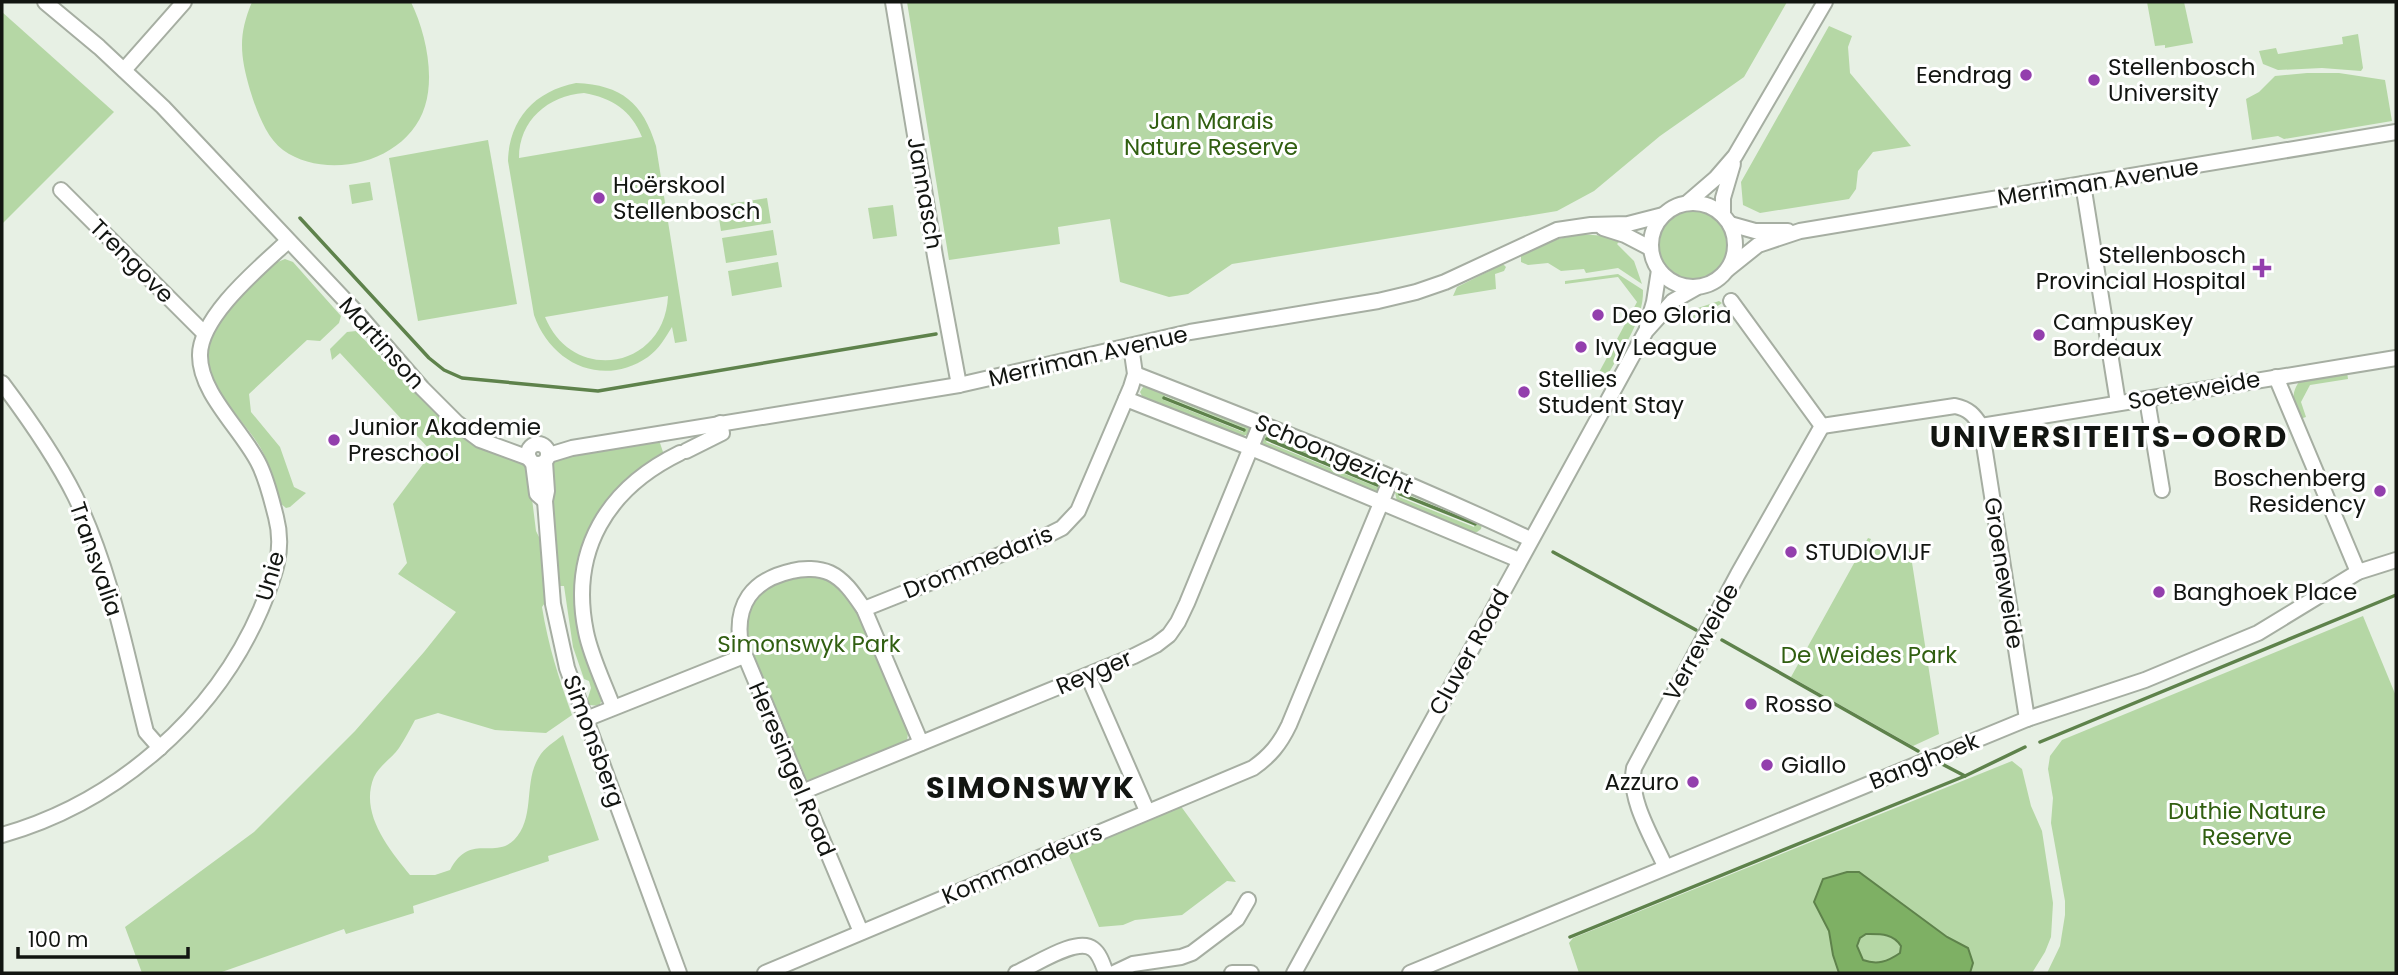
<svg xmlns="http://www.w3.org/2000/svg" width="2398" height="975" font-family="Poppins,sans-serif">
<rect width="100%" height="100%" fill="#e7f0e4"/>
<!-- green -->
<g fill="#b5d7a5" fill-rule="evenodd">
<path d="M252,2H411C425,31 435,74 425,106C408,162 328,182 283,150C266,138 256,109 250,90C240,55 238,35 252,2Z"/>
<polygon points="907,2 1787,2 1744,77 1660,136 1594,191 1557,211 1232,264 1188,294 1169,297 1120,282 1110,219 1058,227 1060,244 949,260"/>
<polygon points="2147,2 2184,2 2193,43 2165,48 2165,45 2155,46"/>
<polygon points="2,12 114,112 2,224"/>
<polygon points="1829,26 1852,36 1848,47 1850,73 1911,146 1873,152 1858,171 1856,189 1849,199 1760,213 1743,205 1741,182"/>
<polygon points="2358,34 2363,68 2361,71 2322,68 2278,70 2263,64 2259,51 2276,48 2278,54 2343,44 2342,37"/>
<polygon points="2307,73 2339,73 2385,80 2392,121 2284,139 2278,136 2252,140 2246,99 2259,92 2275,76"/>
<path d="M576,83C622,85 643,103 656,146L687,341L675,343L672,327C665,338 659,349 648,357C603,388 551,364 534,315L508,161C509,119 535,91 576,83ZM584,93C612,98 631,110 642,137L519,158C519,120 548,96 584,93ZM668,296C665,369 573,385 545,317Z"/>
<polygon points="488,140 517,304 418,321 389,158"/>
<polygon points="370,182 373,200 352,204 349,185"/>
<polygon points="767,198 771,223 721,231 717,206"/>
<polygon points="893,205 897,236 873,239 868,208"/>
<circle cx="1692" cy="245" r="37"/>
<polygon points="773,230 777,255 726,263 722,238"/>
<polygon points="1581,234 1605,236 1619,242 1617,244 1634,261 1642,284 1618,268 1586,273 1584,269 1561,271 1548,263 1528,265 1521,262 1521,255 1545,242"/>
<path d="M285,259L293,262L341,316L339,323L320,341L307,340L249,394L251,412L280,447L294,487L306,493L290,507L286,508L280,503C275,484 270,464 260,447C239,412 191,376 214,330C227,304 255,283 275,263Z"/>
<polygon points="778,262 782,287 732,296 728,271"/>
<polygon points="1503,264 1506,267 1504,271 1495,274 1496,289 1453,296 1457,287"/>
<path d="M1618,274L1643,290C1644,322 1619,353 1605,380L1597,376L1637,302L1618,277L1565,284V281Z"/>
<path d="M1719,301L1722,303C1713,310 1698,313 1694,325L1673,321L1689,311Z"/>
<path d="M356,331L451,429L479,447L524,462L528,466L536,531L542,543L547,600L542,607C548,645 559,679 572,715L546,733L495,730L438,713L415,720C410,729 405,739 399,748C392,758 379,766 374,777C359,813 389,849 410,875H435L450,870C470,832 494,860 514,840C536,818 523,782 539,757C544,748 554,742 563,735L599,840L548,856L549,861L413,906L414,913L346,934L344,929L219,973H142L125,927L254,832L355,731L424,652L456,612L398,574L407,563L393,504L432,452L340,353L332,360L330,349L347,332Z"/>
<path d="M2347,372L2348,379L2310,385L2301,402L2306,417L2300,419C2295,405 2289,396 2299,382Z"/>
<path d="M1145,384L1250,426L1249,434L1240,437L1143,398L1140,392ZM1165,396L1244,428L1243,432L1164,400Z"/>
<path d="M1267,432L1383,480L1379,492H1374L1264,447L1261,441L1262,435ZM1268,438L1378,482L1377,487L1266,442Z"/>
<polygon points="659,440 664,455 637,473 615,492 592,526 581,555 603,698 599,706 590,705 587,701 591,688 589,681 584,679 573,647 564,586 558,586 548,470 554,460 563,456"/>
<path d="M1401,487L1482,524L1481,529L1477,532H1472L1397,502L1395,492ZM1401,492L1476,522L1474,527L1399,497Z"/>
<polygon points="1868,538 1871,539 1868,545 1876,549 1878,546 1887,550 1909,546 1910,550 1939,734 1913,746 1791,677"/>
<path d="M811,575L823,578L844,591L859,612L908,733L907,741L902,746L809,782L803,778L748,650C742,594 758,582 811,575Z"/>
<polygon points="2363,616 2396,696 2396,973 2047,973 2060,946 2065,915 2065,901 2051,823 2053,798 2048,769 2050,756 2062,740"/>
<polygon points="2012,761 2022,769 2031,806 2042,831 2053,903 2051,937 2045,952 2032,973 1970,973 1973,963 1968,948 1947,937 1814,902 1829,931 1833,955 1839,973 1579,973 1569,943 1573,938"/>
<polygon points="1180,805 1236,882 1227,881 1182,915 1135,920 1123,925 1099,927 1067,851"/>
<path d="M1866,934C1880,934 1893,933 1901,946L1900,953C1887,962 1877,965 1863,960L1857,946L1860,938Z"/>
</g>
<!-- water -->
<path fill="#7eb064" stroke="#5e824b" stroke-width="2" fill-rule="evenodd" d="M1847,872H1859L1947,937L1968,948L1973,963L1970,973H1839L1833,955L1829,931L1814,902L1823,879ZM1866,934C1880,934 1893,933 1901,946L1900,953C1887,962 1877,965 1863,960L1857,946L1860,938Z"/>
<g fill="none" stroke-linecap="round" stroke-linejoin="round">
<!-- stream -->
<g stroke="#5e824b" stroke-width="3.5">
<polyline points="300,218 429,358 444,370 462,378 598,391 936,334"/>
<polyline points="1164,398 1244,430"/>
<polyline points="1267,439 1377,485"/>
<polyline points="1400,494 1475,524"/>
<polyline points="1553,552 1696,630"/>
<polyline points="1722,640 1918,751"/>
<polyline points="2040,742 2396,595"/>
<polyline points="1942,764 1965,776"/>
<polyline points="1570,937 1965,776 2025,747"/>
</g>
<defs>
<g id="minor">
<polyline points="45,2 99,47 163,107 358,314 422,388 457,423 480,440 529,458"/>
<polyline points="893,2 935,256 959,385"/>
<polyline points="124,70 184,2"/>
<polyline points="2083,184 2118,403"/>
<polyline points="61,190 204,333"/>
<circle cx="1693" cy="245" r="42"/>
<polyline points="1687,203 1716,178 1735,156 1825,2"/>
<polyline points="1723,215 1723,198 1733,164"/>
<polyline points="1730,224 1755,231 1788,231"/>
<polyline points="1603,228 1625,235 1650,248"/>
<polyline points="1728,269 1758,245 1800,231 2396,132"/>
<path d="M1731,301L1822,426L1955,406C1969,409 1974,415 1981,426L2396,358"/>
<polyline points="1647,326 1654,302 1659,270"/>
<path d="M1135,374C1268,426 1401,478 1530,539"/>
<polyline points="2276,377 2358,572"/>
<path d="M2,383C29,419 55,456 75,496C111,570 126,653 146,732L160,748"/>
<polyline points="1126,399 1251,448 1519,560"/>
<polyline points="2147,399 2162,490"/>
<polyline points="1981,426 2027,719"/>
<circle cx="538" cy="454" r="10"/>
<polyline points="686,451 722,433 720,423"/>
<polyline points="549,455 572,448 959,385 1190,332 1378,301 1416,292 1445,282 1557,230 1591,225 1628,224 1663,215"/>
<polyline points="545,462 547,491 545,501 553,604 567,668 679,973"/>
<polyline points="533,463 537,494 545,501"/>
<polyline points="864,609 1042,538 1062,528 1078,511 1131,387 1135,374 1131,346"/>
<polyline points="1088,676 1147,811"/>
<path d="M613,707C604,683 591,657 586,632C569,550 608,488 680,453"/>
<polyline points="586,719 744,656"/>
<polyline points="802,792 1134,656 1156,645 1169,635 1178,622 1187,603 1261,423"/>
<path d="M2,835C115,803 214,718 261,609C274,577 285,551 276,517C271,498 267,479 258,462C241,429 200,393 200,356C199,317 260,267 288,241"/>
<path d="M1665,866C1652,837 1628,799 1634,768L1738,574L1822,426"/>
<path d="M861,932L741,646C734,604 752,580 792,571C803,568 819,568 830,573C845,580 855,596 864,609L921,743"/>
<path d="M765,973L1253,768C1270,756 1280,744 1289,725L1391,479"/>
<path d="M1016,973C1034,966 1077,936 1093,949C1100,954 1103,965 1106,973"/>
<polyline points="1114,973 1133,964 1181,957 1192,953 1237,919 1248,900"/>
<polyline points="1232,973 1251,973"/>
<polyline points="1294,973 1646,331 1673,301 1696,288"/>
<polyline points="1410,973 2027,719 2145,680 2258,633 2358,572 2396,560"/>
</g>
</defs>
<!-- minor casing -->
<use href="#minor" stroke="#a6aea2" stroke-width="18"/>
<!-- minor -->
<use href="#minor" stroke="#fff" stroke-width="14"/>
</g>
<!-- markers -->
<g fill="#933fad" stroke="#fff" stroke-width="2.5">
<circle cx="2026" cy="75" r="7"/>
<circle cx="2094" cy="80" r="7"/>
<circle cx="599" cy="198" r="7"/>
<path d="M2258.5 257.5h7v7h7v7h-7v7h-7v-7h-7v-7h7z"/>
<circle cx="1598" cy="315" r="7"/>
<circle cx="2039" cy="335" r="7"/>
<circle cx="1581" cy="347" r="7"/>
<circle cx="1524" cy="392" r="7"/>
<circle cx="334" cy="440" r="7"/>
<circle cx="2380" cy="491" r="7"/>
<circle cx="1791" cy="552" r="7"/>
<circle cx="2159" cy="592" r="7"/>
<circle cx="1751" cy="704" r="7"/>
<circle cx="1767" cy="765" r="7"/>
<circle cx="1693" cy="782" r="7"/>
</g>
<g text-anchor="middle" stroke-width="6" stroke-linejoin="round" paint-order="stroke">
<!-- poi labels -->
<g font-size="23" fill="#121511" stroke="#fff" text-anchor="start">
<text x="2108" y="75">Stellenbosch<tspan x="2108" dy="26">University</tspan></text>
<text x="2012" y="83" text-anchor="end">Eendrag</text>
<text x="613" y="193">Hoërskool<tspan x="613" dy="26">Stellenbosch</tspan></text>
<text x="2246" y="263" text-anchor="end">Stellenbosch<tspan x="2246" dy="26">Provincial Hospital</tspan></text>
<text x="1612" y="323">Deo Gloria</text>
<text x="2053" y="330">CampusKey<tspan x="2053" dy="26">Bordeaux</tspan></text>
<text x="1595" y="355">Ivy League</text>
<text x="1538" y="387">Stellies<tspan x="1538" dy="26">Student Stay</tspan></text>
<text x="348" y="435">Junior Akademie<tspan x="348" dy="26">Preschool</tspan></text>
<text x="2366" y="486" text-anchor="end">Boschenberg<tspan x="2366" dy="26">Residency</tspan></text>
<text x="1805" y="560">STUDIOVIJF</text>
<text x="2173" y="600">Banghoek Place</text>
<text x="1765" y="712">Rosso</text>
<text x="1781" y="773">Giallo</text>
<text x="1679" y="790" text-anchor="end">Azzuro</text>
</g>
<!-- park labels -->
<g font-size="23" fill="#315f11" stroke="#fff">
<text x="1211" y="129">Jan Marais<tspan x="1211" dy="26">Nature Reserve</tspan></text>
<text x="809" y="652">Simonswyk Park</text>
<text x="1869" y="663">De Weides Park</text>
<text x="2247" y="819">Duthie Nature<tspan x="2247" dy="26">Reserve</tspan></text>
</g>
<!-- street labels -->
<g font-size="23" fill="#121511" stroke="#fff">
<text transform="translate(2098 182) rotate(-9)" y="8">Merriman Avenue</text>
<text transform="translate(925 193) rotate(80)" y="8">Jannasch</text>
<text transform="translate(132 261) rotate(45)" y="8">Trengove</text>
<text transform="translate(382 343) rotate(48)" y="8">Martinson</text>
<text transform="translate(1088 356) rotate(-13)" y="8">Merriman Avenue</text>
<text transform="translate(2194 390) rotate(-10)" y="8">Soeteweide</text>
<text transform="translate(1334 454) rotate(23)" y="8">Schoongezicht</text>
<text transform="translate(96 559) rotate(71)" y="8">Transvalia</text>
<text transform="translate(978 562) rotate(-22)" y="8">Drommedaris</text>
<text transform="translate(2004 573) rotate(81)" y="8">Groeneweide</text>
<text transform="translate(270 576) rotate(-74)" y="8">Unie</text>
<text transform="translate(1701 642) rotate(-61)" y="8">Verreweide</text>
<text transform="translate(1469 652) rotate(-61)" y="8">Cluver Road</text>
<text transform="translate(1094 672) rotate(-23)" y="8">Reyger</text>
<text transform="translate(594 741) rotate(70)" y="8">Simonsberg</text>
<text transform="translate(1924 761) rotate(-22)" y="8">Banghoek</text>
<text transform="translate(792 769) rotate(67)" y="8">Heresingel Road</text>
<text transform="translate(1022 864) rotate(-23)" y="8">Kommandeurs</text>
</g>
<!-- district labels -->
<g font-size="30" font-weight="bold" letter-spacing="2" fill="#121511" stroke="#fff">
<text x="2109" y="447">UNIVERSITEITS-OORD</text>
<text x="1031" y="798">SIMONSWYK</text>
</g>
</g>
<!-- border -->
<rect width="2398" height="975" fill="none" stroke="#121511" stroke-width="7"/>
<!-- scale -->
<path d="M18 947v10h170v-10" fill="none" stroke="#121511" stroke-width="3.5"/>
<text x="28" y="947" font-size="21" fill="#121511" stroke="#ffffff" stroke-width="5" paint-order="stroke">100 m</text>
</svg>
